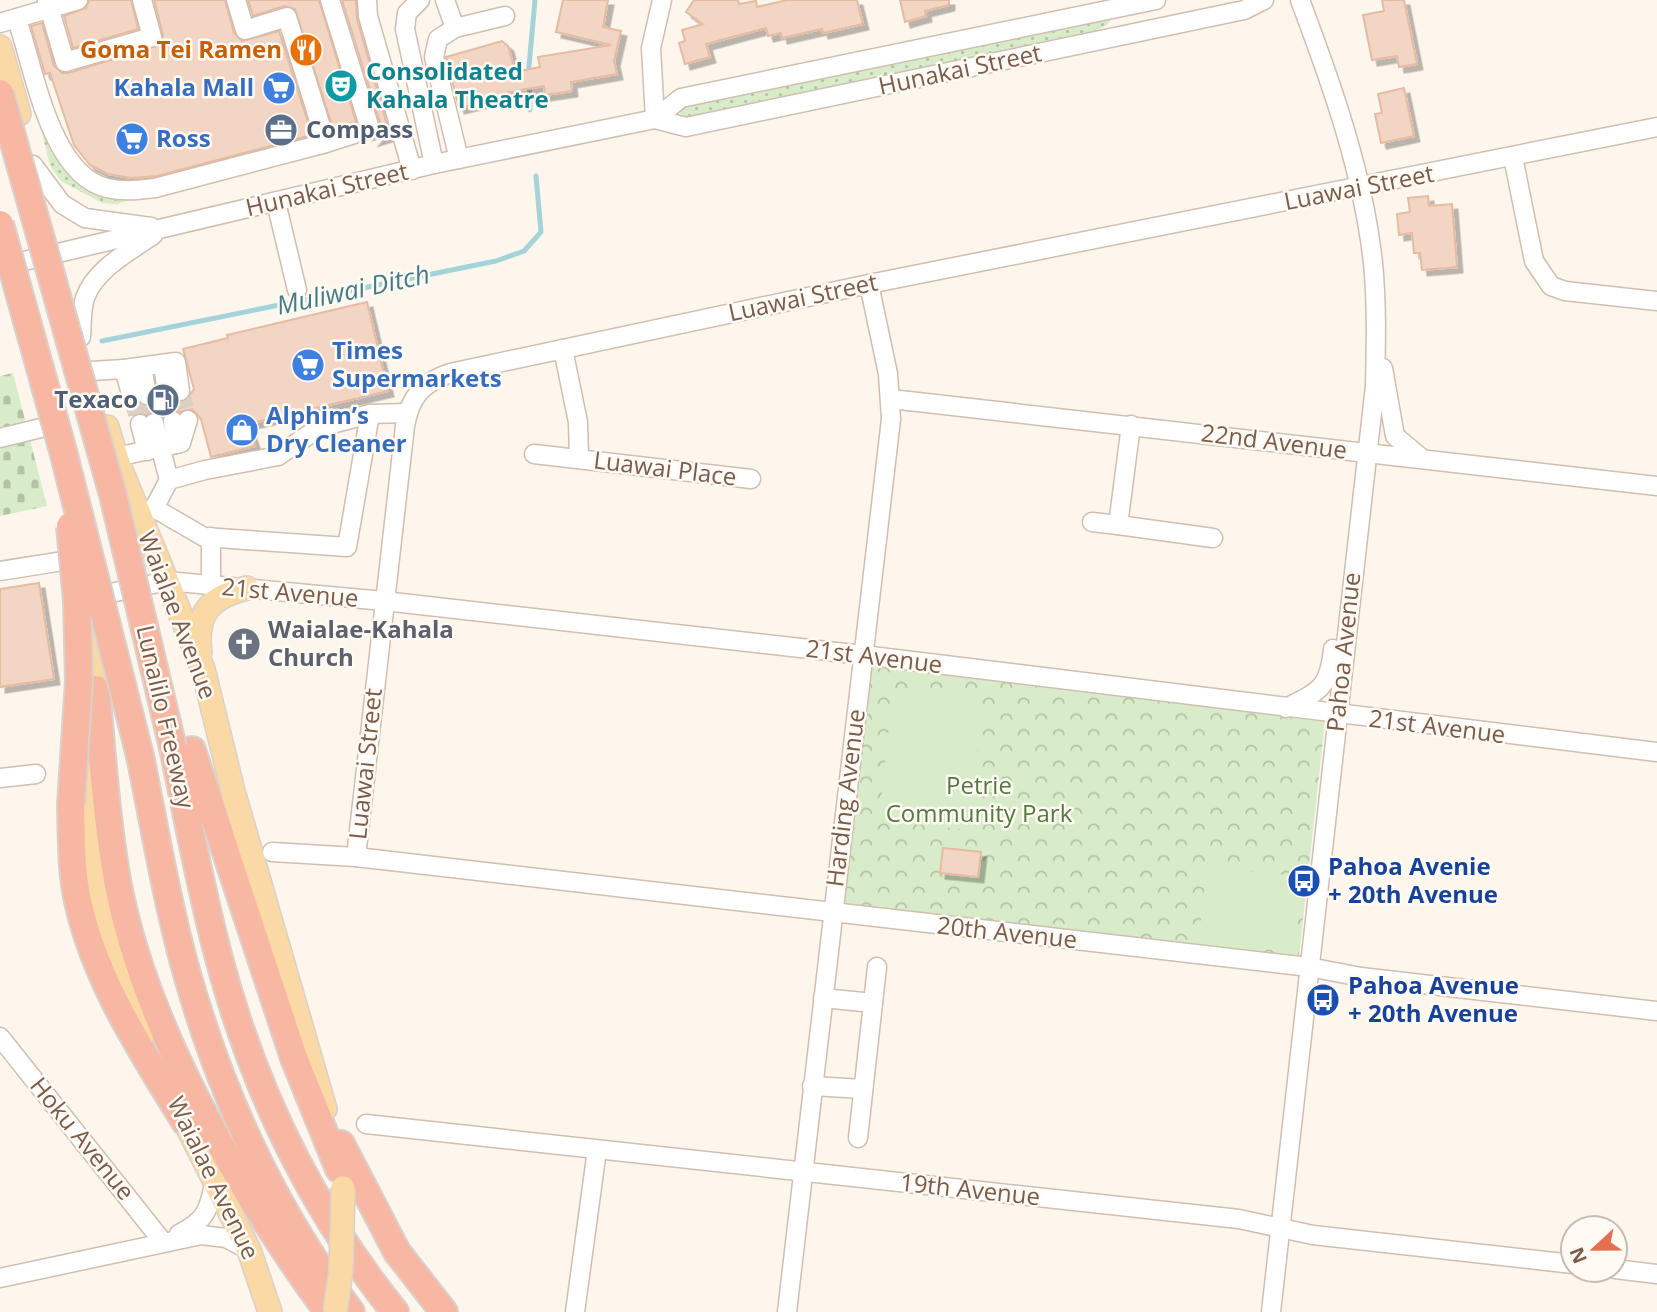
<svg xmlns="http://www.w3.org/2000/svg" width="1657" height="1312" font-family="'Open Sans',sans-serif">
<defs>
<pattern id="grass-dots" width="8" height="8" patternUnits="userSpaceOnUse" patternTransform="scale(1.75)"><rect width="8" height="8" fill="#d8ecc9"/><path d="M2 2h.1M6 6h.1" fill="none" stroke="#b4c2a5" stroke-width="1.8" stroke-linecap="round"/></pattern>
<pattern id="forest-crowns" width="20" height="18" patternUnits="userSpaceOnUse" patternTransform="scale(1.75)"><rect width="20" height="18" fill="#d8ecc9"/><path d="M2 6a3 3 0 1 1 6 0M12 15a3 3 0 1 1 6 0" fill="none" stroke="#b4c2a5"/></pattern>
<pattern id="cemetery-stones" width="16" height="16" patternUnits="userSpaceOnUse" patternTransform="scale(1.75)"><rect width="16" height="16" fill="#d8ecc9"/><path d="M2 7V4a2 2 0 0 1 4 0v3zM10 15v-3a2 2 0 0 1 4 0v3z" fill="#b4c2a5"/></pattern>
<filter id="shadow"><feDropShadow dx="5.5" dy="5.5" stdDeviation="0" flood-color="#0004"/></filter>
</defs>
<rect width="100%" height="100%" fill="#fdf6ec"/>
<!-- grass -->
<g fill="url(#grass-dots)">
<polygon points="1113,16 1107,25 1092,33 687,117 680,114 678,109 684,105"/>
<polygon points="38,116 50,149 65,169 132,199 117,204 102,203 61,181 50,166"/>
</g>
<!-- forest -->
<polygon fill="url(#forest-crowns)" points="871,664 1325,722 1299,956 842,907"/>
<!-- cemetery -->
<polygon fill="url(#cemetery-stones)" points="13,373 47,506 0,516 0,376"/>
<!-- garden -->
<g fill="#d8ecc9">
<polygon points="893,689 982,698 969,830 879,820"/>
<polygon points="1207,866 1301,877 1294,953 1199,940"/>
</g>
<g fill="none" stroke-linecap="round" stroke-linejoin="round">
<!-- stream -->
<g stroke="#a5d3da" stroke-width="5">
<polyline points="530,110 529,66 535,0"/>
<polyline points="102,341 496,261 524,251 541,232 536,176"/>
</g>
</g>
<!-- building -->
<g fill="#f3d5c3" stroke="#e6bba3" stroke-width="2" filter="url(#shadow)">
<polygon points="89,0 131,0 138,29 73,48 64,16 86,8"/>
<polygon points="154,0 225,0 234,33 242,41 279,31 312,135 157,176 131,178 108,174 90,165 74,145 50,73 45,74 31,26 42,23 54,66 62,73 68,73 160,45 163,35"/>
<polygon points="248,0 319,0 356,122 333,129 295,9 284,6 253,16"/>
<polygon points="342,0 356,0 357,19 390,135 374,140 381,132 381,126"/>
<polygon points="563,0 608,0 603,27 621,31 614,61 617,74 571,82 572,91 545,95 544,86 504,93 505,97 459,108 446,57 502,41 508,46 515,72 540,67 538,57 611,45 556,32"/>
<polygon points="694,0 738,0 739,4 756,1 757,7 787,0 857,0 863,24 823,33 822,29 782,38 781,33 768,36 766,28 706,44 710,57 685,64 679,43 685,41 682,30 703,24 686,12"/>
<polygon points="900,0 949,0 949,5 925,11 926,16 905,22"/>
<polygon points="1382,0 1404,0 1417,64 1399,67 1397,56 1372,60 1363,15 1384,11"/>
<polygon points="1404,88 1414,136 1381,143 1375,114 1382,113 1378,94"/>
<polygon points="1428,196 1429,206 1452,204 1457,267 1422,270 1420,253 1414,253 1412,233 1399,235 1397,214 1410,212 1408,198"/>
<polygon points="367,302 388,391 248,424 255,446 211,457 201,419 192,409 180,412 171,410 163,416 156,412 133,415 132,408 141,404 150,406 158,399 168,404 187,399 194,389 183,349 228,338 227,335"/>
<polygon points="39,583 54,679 0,687 0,589"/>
<polygon points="943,848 981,852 978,877 940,873"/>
</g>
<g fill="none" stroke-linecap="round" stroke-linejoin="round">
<!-- minor-tunnel -->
<g stroke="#dcd0c4" stroke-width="18" stroke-dasharray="18 9" stroke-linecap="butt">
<polyline points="180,391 188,420"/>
<polyline points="167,393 173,421"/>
<polyline points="147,395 154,423"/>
<polyline points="132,397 140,424"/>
</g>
<defs>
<g id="minor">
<polyline points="47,0 65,62 152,37 142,0"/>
<polyline points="236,0 245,30 287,17 326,143 370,129 330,0"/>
<polyline points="367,0 368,16 412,170"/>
<polyline points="420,0 407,13 405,29 434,164"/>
<polyline points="445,0 455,28 505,16"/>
<polyline points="0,23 78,0"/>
<polyline points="455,28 438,39 434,57 459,159"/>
<path d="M20,29C35,75 52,175 107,188C123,192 138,190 155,188L326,143"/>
<polyline points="655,119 686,127 1244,10 1264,0"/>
<polyline points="655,119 651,48 662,0"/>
<polyline points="1513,157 1534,261 1551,286 1565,291 1657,301"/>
<polyline points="33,165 62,204 85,218 151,227"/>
<polyline points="276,202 297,290"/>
<polyline points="3,266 434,164 655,119 681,98 1156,0"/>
<path d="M81,337C82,325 81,310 85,298C95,269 129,252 153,235"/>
<polyline points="563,349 578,422 579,459"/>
<polyline points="163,364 167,393"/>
<polyline points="142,367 147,395"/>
<polyline points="1383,368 1395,436 1420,457"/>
<polyline points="91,371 124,369"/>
<polyline points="132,397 124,369 176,362 180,391"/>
<polyline points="891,399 1657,486"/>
<polyline points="173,421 176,444"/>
<polyline points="154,423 169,480"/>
<polyline points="140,424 147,451"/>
<polyline points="1131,425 1118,525 1213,538"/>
<polyline points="0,438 45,427"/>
<polyline points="534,454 751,479"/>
<polyline points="116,457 181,443 188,420"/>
<polyline points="154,508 204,537 347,547 370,414"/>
<polyline points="145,512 154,508 169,480 205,470 278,456 320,427 370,414 407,413"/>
<polyline points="1092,522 1118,525"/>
<polyline points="211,537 211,586"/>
<polyline points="0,571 82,558"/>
<polyline points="92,597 167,581 384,601 863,655 1657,752"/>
<path d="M1286,708C1319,691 1329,689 1333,649"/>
<polyline points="0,778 36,774"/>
<polyline points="272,852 356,857 1309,967 1361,977 1657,1011"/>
<path d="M356,857L405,426C410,397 422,383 450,373L869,284L1657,127"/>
<polyline points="823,998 873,1003"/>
<polyline points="0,1037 163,1242"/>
<polyline points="812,1086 863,1089"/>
<polyline points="366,1124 1239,1219 1313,1235 1573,1264"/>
<polyline points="858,1138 877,967"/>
<path d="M179,1234C207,1220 209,1209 215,1180"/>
<polyline points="1615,1269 1657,1274"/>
<polyline points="0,1278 201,1235 226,1238 249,1250"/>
<polyline points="575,1312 597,1150"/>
<polyline points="787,1312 891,419 888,374 869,284"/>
<path d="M1271,1312L1375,386C1376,345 1377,304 1373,263C1363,172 1332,85 1300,0"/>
</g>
<g id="major">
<polyline points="0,47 19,114"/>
<polyline points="107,427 118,463 203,669 233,791 325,1109"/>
<polyline points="92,593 95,706"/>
<path d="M200,652C195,613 210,597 247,588"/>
<path d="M93,757C88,857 103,942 143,1034"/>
<polyline points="177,1106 249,1250 270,1312"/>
</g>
<g id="highway">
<path d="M96,689C102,753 106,817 117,880C144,1027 240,1192 328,1312"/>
<path d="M173,748C188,819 201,892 220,962C254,1089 312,1209 395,1312"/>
<polyline points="192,750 294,1058 339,1169"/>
<path d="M140,756C155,829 167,903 187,974C222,1097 274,1211 351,1312"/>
<path d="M71,805C72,837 71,870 78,901C95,981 143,1053 185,1122"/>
<polyline points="341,1144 397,1252 444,1312"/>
</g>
</defs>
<!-- minor casing -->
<use href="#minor" stroke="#d1beb0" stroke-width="21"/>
<!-- major casing -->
<use href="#major" stroke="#dad1cd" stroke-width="26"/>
<!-- highway casing -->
<use href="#highway" stroke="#dad1cd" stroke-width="30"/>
<!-- minor -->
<use href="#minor" stroke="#fff" stroke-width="18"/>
<!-- major -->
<use href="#major" stroke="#fbd9a5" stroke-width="23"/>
<!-- highway -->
<use href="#highway" stroke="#f7b7a3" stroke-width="26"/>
<defs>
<polyline id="major-bridge" points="335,1312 341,1270 343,1188"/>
<g id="highway-bridge">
<polyline points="0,93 113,495 173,748"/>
<polyline points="0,224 63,451 140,756"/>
<polyline points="70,526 77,601 79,681 71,805"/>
</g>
</defs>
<!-- major-bridge casing -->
<use href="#major-bridge" stroke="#dad1cd" stroke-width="26" stroke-linecap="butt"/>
<!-- highway-bridge casing -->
<use href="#highway-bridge" stroke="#dad1cd" stroke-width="30" stroke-linecap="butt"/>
<!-- major-bridge -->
<use href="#major-bridge" stroke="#fbd9a5" stroke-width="23"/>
<!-- highway-bridge -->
<use href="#highway-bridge" stroke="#f7b7a3" stroke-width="26"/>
</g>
<!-- icons -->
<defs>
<symbol id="restaurant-disc" viewBox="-11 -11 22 22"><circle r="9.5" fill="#e8710a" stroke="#fffaf3"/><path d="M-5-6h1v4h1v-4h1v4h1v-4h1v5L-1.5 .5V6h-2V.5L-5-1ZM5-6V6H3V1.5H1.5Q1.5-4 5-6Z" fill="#fff"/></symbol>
<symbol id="theatre-disc" viewBox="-11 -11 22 22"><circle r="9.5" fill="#0f9aa8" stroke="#fffaf3"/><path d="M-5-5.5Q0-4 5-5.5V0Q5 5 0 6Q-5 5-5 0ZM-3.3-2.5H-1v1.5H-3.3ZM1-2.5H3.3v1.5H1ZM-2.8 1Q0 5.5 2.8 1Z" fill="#fff"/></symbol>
<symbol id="supermarket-disc" viewBox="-11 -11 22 22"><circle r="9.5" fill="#3f7fe0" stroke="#fffaf3"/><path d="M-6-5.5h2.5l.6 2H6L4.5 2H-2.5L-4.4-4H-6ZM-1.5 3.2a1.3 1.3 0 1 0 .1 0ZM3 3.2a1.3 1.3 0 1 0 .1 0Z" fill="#fff"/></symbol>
<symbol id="office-disc" viewBox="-11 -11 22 22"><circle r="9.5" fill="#5c6f8a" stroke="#fffaf3"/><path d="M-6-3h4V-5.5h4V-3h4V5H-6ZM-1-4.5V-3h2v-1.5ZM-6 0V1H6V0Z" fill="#fff"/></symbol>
<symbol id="fuel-disc" viewBox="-11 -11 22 22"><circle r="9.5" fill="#5c6f8a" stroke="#fffaf3"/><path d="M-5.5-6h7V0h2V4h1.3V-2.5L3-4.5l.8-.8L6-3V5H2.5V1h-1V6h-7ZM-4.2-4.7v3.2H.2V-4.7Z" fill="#fff"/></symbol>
<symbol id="shop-disc" viewBox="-11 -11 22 22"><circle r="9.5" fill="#3f7fe0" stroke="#fffaf3"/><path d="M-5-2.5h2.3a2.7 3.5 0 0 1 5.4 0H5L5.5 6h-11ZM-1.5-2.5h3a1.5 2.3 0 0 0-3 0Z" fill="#fff"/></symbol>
<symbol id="church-disc" viewBox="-11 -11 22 22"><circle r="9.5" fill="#6b7280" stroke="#fffaf3"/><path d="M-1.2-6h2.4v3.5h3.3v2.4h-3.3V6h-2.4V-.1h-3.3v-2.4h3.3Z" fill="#fff"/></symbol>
<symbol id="bus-disc" viewBox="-11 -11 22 22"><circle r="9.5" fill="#1a4fb4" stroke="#fffaf3"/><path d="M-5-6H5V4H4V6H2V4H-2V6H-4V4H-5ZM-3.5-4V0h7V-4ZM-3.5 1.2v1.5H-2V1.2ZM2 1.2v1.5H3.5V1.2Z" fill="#fff"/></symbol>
</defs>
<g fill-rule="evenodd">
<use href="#restaurant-disc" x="287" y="31" width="38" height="38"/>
<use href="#theatre-disc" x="322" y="67" width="38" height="38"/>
<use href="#supermarket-disc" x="260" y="69" width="38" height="38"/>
<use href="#office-disc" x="262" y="111" width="38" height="38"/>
<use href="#supermarket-disc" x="113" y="120" width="38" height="38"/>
<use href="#supermarket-disc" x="289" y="346" width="38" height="38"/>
<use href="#fuel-disc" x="144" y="381" width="38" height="38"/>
<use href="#shop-disc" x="223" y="411" width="38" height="38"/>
<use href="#church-disc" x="225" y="625" width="38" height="38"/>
<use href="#bus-disc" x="1285" y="862" width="38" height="38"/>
<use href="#bus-disc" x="1304" y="981" width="38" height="38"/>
</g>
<g text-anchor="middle" stroke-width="5" stroke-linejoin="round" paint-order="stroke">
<!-- food labels -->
<g font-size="24" font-weight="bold" fill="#c56008" stroke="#fffaf3" text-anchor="end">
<text x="282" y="58">Goma Tei Ramen</text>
</g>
<!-- street labels -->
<g font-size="24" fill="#7a5c4d" stroke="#fffaf3">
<text transform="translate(960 70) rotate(-12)" y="8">Hunakai Street</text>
<text transform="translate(1359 188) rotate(-11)" y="8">Luawai Street</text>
<text transform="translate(327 190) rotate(-13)" y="8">Hunakai Street</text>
<text transform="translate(803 298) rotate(-12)" y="8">Luawai Street</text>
<text transform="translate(1274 442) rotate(7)" y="8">22nd Avenue</text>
<text transform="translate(665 469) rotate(7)" y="8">Luawai Place</text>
<text transform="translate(290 593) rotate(5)" y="8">21st Avenue</text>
<text transform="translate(177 615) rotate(69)" y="8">Waialae Avenue</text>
<text transform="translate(1344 652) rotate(-84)" y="8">Pahoa Avenue</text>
<text transform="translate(874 657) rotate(7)" y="8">21st Avenue</text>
<text transform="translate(165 717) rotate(77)" y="8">Lunalilo Freeway</text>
<text transform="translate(1437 727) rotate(7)" y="8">21st Avenue</text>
<text transform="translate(366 764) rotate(-84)" y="8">Luawai Street</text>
<text transform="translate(846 798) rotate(-83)" y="8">Harding Avenue</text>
<text transform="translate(1007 933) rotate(6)" y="8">20th Avenue</text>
<text transform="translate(82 1139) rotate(51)" y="8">Hoku Avenue</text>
<text transform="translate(213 1178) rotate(64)" y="8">Waialae Avenue</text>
<text transform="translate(970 1190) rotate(6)" y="8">19th Avenue</text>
</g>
<!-- culture labels -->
<g font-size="24" font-weight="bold" fill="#0d838f" stroke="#fffaf3" text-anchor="start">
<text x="366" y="80">Consolidated<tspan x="366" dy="28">Kahala Theatre</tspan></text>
</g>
<!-- shop labels -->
<g font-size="24" font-weight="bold" fill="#366cbe" stroke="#fffaf3" text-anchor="start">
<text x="254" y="96" text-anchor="end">Kahala Mall</text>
<text x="156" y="147">Ross</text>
<text x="332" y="359">Times<tspan x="332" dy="28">Supermarkets</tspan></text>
<text x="266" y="424">Alphim’s<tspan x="266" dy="28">Dry Cleaner</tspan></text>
</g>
<!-- service labels -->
<g font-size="24" font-weight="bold" fill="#4e5e75" stroke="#fffaf3" text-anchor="start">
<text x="306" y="138">Compass</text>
<text x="138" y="408" text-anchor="end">Texaco</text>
</g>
<!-- worship labels -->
<g font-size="24" font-weight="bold" fill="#5b616d" stroke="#fffaf3" text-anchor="start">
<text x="268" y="638">Waialae-Kahala<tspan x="268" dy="28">Church</tspan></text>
</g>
<!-- park labels -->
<g font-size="24" fill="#537a41" stroke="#fffaf3">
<text x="979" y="794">Petrie<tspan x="979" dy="28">Community Park</tspan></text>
</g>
<!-- transit labels -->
<g font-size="24" font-weight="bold" fill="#164399" stroke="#fffaf3" text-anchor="start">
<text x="1328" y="875">Pahoa Avenie<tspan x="1328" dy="28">+ 20th Avenue</tspan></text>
<text x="1348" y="994">Pahoa Avenue<tspan x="1348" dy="28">+ 20th Avenue</tspan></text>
</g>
<!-- water labels -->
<g font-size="26" font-style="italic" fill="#437c86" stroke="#fffaf3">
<text transform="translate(353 290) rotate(-12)" y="9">Muliwai Ditch</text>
</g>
</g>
<!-- north arrow -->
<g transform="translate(1594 1249) rotate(248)"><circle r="33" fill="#fffaf3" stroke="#cabbb1" stroke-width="2"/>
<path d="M0-5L12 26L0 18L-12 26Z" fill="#e76f51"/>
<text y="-10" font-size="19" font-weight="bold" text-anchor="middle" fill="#7a5c4d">N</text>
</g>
</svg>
